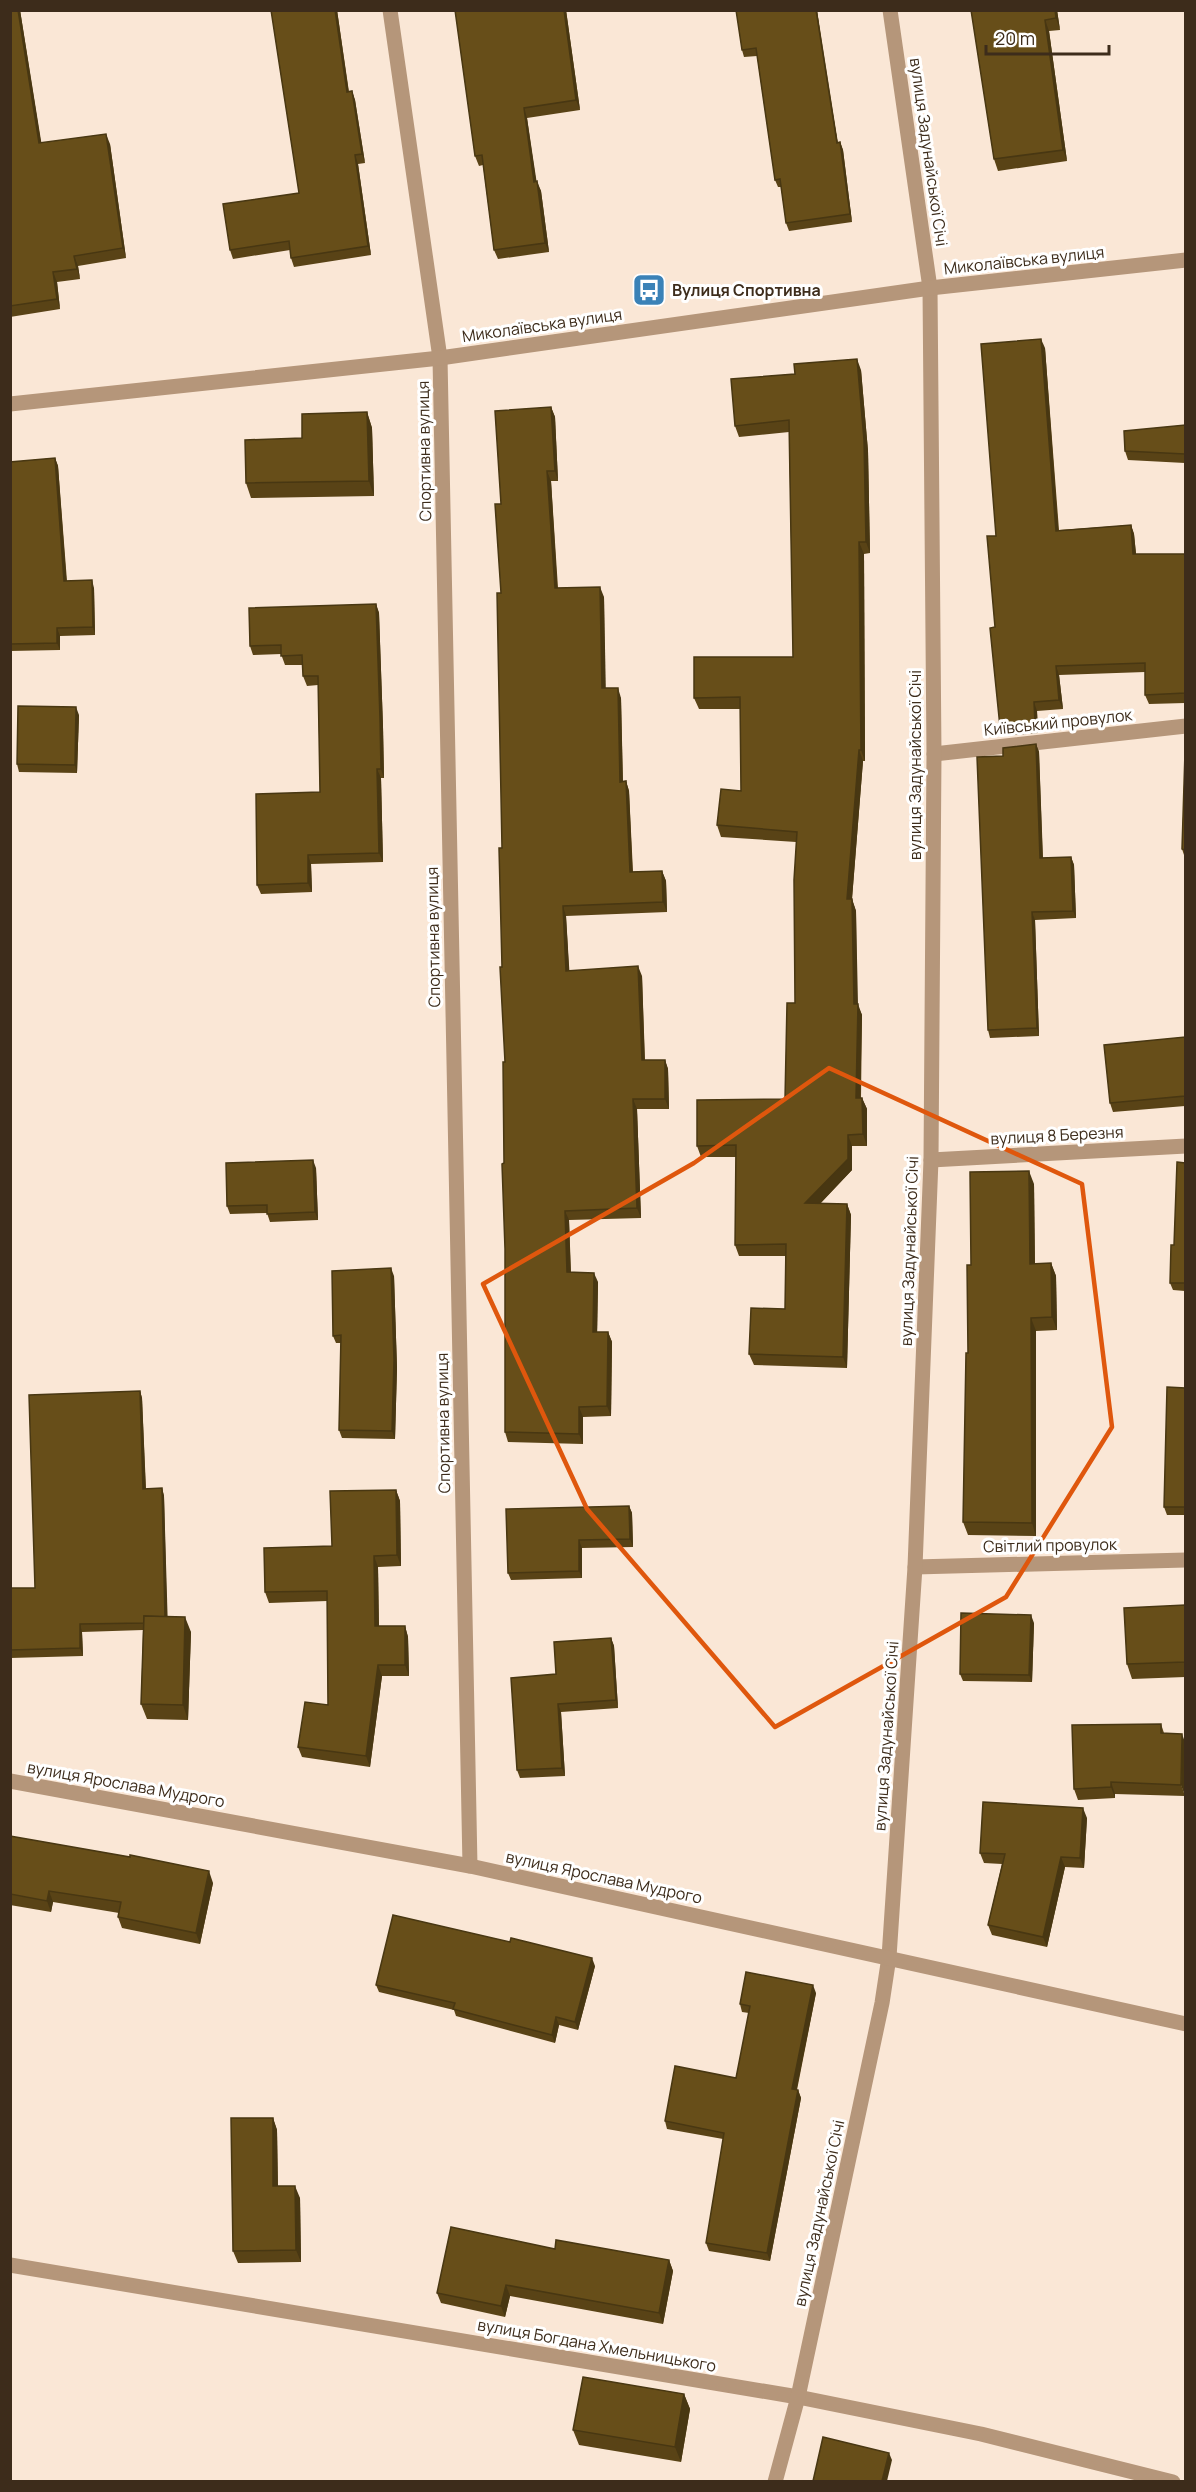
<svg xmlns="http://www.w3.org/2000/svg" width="1196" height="2492" font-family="Manrope,sans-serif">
<rect width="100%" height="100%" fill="#fae7d6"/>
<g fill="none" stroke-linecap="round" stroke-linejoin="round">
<!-- minor -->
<g stroke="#b5967a" stroke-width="15">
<polyline points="390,10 440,358 470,1866"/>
<polyline points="934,754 1186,726"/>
<polyline points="931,1160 1186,1146"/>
<polyline points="915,1567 1186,1560"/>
<polyline points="10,2265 798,2397 981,2434 1173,2482"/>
<polyline points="775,2482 798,2397 882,2003 889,1957 915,1567 931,1160 934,754 930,288 890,10"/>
</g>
<!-- tertiary -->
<g stroke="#b5967a" stroke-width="15">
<polyline points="10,404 440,358 930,288 1186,260"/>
<polyline points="10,1781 470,1866 1186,2024"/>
</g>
</g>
<!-- wall -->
<g fill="#594316">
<polygon points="10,10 20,10 41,143 110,144 126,258 78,266 80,279 57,282 60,309 10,317"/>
<polygon points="271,10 337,10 349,92 352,91 355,100 365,163 358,164 371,255 294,267 291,258 290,250 233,259 230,250 299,193"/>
<polygon points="455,10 566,10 580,110 527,118 536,181 541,191 549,252 498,259 494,250 483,165 479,166 475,156"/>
<polygon points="685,10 698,10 685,12"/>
<polygon points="736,10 817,10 838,143 840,142 843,150 852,222 789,231 786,223 781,187 778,187 775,180 757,56 744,57 742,50"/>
<polygon points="971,10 1057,10 1060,30 1049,31 1067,161 998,171 994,159"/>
<polygon points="1045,348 1059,530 1131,525 1134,534 1136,554 1185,554 1185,703 1149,704 1145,695 1145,672 1059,675 1063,709 1037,711 1038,733 1004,736 1000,727 995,627 996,536"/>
<polygon points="861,370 868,451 870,553 864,554 865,761 863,761 852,899 856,911 857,1004 862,1015 861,1098 862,1098 867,1109 867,1146 852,1146 852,1170 820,1204 847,1204 851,1215 847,1368 754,1365 749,1354 785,1309 785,1256 739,1256 735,1245 736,1157 701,1157 697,1146 785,1099 795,1003 796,842 721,837 717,825 741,791 740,709 699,709 694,698 793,657 789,432 739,437 735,426"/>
<polygon points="551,407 555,417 558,481 551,481 558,588 604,597 605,688 621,698 623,782 626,781 629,791 633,872 662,871 666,881 667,912 566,916 569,971 642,976 645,1060 665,1060 668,1069 669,1109 637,1109 641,1218 569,1220 571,1272 598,1282 597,1332 608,1332 612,1342 611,1416 583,1417 583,1444 508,1442 505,1432 505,1062 502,967 502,848 501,593 501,504"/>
<polygon points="367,412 372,428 374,496 251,498 246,483 302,438"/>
<polygon points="1185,425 1185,463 1128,460 1125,451"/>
<polygon points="55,458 58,466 67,581 94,588 95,635 60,636 60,650 10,651 10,462"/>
<polygon points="376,604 379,613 383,727 384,778 381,778 383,862 311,864 312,892 261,894 257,885 320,792 318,685 307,686 303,676 303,665 285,665 281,654 253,655 250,646"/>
<polygon points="79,715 77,773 19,772 17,764"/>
<polygon points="1036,744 1039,752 1043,858 1071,857 1074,865 1076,918 1035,920 1039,1036 990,1038 988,1030 1003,756"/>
<polygon points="1185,752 1185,858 1182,849"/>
<polygon points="1185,1037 1185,1106 1113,1112 1110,1103"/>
<polygon points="1185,1163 1185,1291 1173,1290 1170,1283 1174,1245"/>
<polygon points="316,1168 318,1220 270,1222 267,1213 230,1214 227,1206"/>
<polygon points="1034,1184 1035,1264 1051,1263 1056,1276 1057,1330 1036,1331 1036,1536 968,1535 963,1522 971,1265"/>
<polygon points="394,1276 397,1368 395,1439 342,1438 339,1430 341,1343 336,1343 333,1336"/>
<polygon points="1185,1388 1185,1515 1167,1515 1164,1507"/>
<polygon points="140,1391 142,1398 146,1489 162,1488 164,1496 167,1617 191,1632 188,1720 147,1719 141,1704 143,1630 82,1632 83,1656 10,1658 10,1588 35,1588"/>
<polygon points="396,1490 400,1501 401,1566 378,1567 379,1626 405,1626 408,1637 409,1676 382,1676 370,1767 302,1757 298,1747 328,1705 327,1601 269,1603 265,1592 332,1546"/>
<polygon points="629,1506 632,1513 633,1547 582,1548 582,1578 511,1580 508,1573"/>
<polygon points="1185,1605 1185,1677 1132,1679 1127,1664"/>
<polygon points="1034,1623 1032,1682 963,1681 960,1674"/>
<polygon points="611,1638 614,1646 618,1708 561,1712 565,1776 520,1778 517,1770 556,1674"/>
<polygon points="1161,1724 1185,1796 1115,1794 1115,1798 1078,1800 1074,1789"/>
<polygon points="1087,1818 1084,1868 1065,1867 1047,1947 992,1935 988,1925 1002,1864 984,1863 980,1853"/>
<polygon points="10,1836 213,1883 200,1944 122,1928 118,1917 119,1913 53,1902 51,1912 10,1905"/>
<polygon points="595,1966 578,2030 559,2025 555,2043 456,2016 454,2010 379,1992 376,1985"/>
<polygon points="816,1993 797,2090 798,2090 801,2098 770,2261 709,2251 706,2243 723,2139 667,2129 665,2121 736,2078 749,2013 742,2012 740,2004"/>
<polygon points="273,2118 277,2130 278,2186 300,2198 301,2262 238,2263 233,2251"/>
<polygon points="555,2249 669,2260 673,2271 663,2324 510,2296 505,2317 441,2303 437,2293"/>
<polygon points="684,2394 690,2409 681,2462 579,2445 573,2430"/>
</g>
<!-- shaded-wall -->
<g fill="#483712">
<polygon points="18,10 20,10 43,153 39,143"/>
<polygon points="335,10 337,10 350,101 347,92"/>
<polygon points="564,10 566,10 580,110 576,100"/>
<polygon points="816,10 817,10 823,54 839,151 837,143"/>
<polygon points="1055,10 1057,10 1060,30 1056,18"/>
<polygon points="1045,20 1049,31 1067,161 1063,150"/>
<polygon points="352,91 355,100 365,163 362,154"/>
<polygon points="524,108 527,118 538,191 534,182"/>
<polygon points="106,134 110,144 126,258 123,248"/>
<polygon points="840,142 843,150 852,222 850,214"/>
<polygon points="355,155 358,164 371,255 368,246"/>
<polygon points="537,181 541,191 549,252 545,243"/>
<polygon points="74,256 78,266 80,279 77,269"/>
<polygon points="53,272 57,282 60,309 57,299"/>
<polygon points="1041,339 1045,348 1059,540 1056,531"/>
<polygon points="857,359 861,370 868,451 870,553 866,542"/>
<polygon points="551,407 555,417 558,481 555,471"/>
<polygon points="367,412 372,428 374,496 369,481"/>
<polygon points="55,458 58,466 67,588 64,581"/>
<polygon points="547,471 551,481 558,598 555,588"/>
<polygon points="1131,525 1134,534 1137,564 1133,554"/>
<polygon points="859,542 864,554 865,761 861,750"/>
<polygon points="92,580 94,588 95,635 93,627"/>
<polygon points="600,587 604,597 606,698 602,688"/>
<polygon points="376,604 379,613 383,727 384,778 381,769"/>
<polygon points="57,628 60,636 60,650 57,643"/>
<polygon points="1056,666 1059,675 1063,709 1059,700"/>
<polygon points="618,688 621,698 623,792 620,782"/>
<polygon points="1034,702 1037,711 1038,733 1035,723"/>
<polygon points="76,707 79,715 77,773 75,765"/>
<polygon points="1036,744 1039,752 1043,866 1040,858"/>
<polygon points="859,750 863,761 851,911 847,899"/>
<polygon points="377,769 381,778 383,862 379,853"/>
<polygon points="626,781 629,791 633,882 630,872"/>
<polygon points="308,855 311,864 312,892 308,883"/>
<polygon points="1071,857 1074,865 1076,918 1073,911"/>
<polygon points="662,871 666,881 667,912 663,902"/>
<polygon points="852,899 856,911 858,1005 858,1004 862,1015 860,1109 856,1098"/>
<polygon points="563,906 566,916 570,981 566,971"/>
<polygon points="1032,912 1035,920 1039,1036 1037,1028"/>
<polygon points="638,966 642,976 645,1070 642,1060"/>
<polygon points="665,1060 668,1069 669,1109 665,1099"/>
<polygon points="862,1098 867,1109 867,1146 863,1134"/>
<polygon points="633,1099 637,1109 641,1218 637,1208"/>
<polygon points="848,1135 852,1146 852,1170 809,1215 805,1203"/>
<polygon points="313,1160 316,1168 318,1220 315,1212"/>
<polygon points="1029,1171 1034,1184 1035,1277 1030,1264"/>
<polygon points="847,1204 851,1215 847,1368 843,1357"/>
<polygon points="565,1211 569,1220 571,1282 567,1272"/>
<polygon points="1051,1263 1056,1276 1057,1330 1052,1317"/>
<polygon points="391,1268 394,1276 397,1368 395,1439 392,1431"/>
<polygon points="594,1273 598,1282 597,1342 593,1332"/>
<polygon points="1031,1318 1036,1331 1036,1536 1032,1523"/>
<polygon points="608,1332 612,1342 611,1416 607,1406"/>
<polygon points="140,1391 142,1398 146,1496 143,1489"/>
<polygon points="579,1407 583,1417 583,1444 579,1434"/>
<polygon points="162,1488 164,1496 168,1630 165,1622"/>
<polygon points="396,1490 400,1501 401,1566 397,1555"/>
<polygon points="629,1506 632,1513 633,1547 630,1539"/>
<polygon points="579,1540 582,1548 582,1578 579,1571"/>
<polygon points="374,1556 378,1567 379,1637 375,1626"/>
<polygon points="1031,1615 1034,1623 1032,1682 1029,1675"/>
<polygon points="185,1617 191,1632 188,1720 183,1705"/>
<polygon points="80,1624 82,1632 83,1656 80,1648"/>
<polygon points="405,1626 408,1637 409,1676 405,1665"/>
<polygon points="611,1638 614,1646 618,1708 616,1700"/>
<polygon points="378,1665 382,1676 370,1767 366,1756"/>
<polygon points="558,1704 561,1712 565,1776 562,1768"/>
<polygon points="1182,1734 1185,1742 1185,1796 1181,1785"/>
<polygon points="1111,1782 1115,1794 1115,1798 1111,1787"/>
<polygon points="1083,1808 1087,1818 1084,1868 1080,1858"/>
<polygon points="1061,1857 1065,1867 1047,1947 1043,1937"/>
<polygon points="209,1871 213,1883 200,1944 196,1933"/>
<polygon points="49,1891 53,1902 51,1912 47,1901"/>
<polygon points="592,1958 595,1966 578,2030 575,2022"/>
<polygon points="813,1985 816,1993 795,2097 792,2089"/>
<polygon points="556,2017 559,2025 555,2043 552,2035"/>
<polygon points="798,2090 801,2098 770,2261 767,2253"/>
<polygon points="273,2118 277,2130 278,2199 273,2186"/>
<polygon points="295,2186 300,2198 301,2262 296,2250"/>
<polygon points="669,2260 673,2271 663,2324 659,2313"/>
<polygon points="506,2285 510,2296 505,2317 501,2306"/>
<polygon points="684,2394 690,2409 681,2462 675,2447"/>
<polygon points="889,2453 892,2460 887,2481 882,2481"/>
</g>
<!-- building -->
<g fill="#674e19" stroke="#483712" stroke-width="1.5">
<polygon points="10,10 18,10 39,143 106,134 123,248 74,256 77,269 53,272 57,299 10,306"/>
<polygon points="271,10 335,10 347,92 352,91 362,154 355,155 368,246 291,258 289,241 230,250 223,204 299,193"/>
<polygon points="455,10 564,10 576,100 524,108 534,182 537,181 545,243 494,250 482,155 475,156"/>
<polygon points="736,10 816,10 837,143 840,142 850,214 786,223 780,179 775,180 756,48 742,50"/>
<polygon points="971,10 1055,10 1056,18 1045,20 1063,150 994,159"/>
<polygon points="1041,339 1056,531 1131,525 1133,554 1185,554 1185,693 1145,695 1145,663 1056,666 1059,700 1034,702 1035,723 1000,727 990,628 995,627 987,536 996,536 981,344"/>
<polygon points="857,359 864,440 866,542 859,542 861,750 859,750 847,899 852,899 854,1004 858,1004 856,1098 862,1098 863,1134 848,1135 848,1159 805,1203 847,1204 843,1357 749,1354 751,1308 785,1309 786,1244 735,1245 736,1145 697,1146 697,1100 785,1099 787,1003 795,1003 794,880 797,832 717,825 721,789 741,791 740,697 694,698 694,657 793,657 789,420 735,426 731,379 795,374 794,364"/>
<polygon points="551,407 555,471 547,471 555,588 600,587 602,688 618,688 620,782 626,781 630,872 662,871 663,902 563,906 566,971 638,966 642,1060 665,1060 665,1099 633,1099 637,1208 565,1211 567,1272 594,1273 593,1332 608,1332 607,1406 579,1407 579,1434 505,1432 505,1249 502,1164 504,1163 503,1062 505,1062 500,967 502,967 499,848 502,848 497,593 501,593 495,504 501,504 495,411"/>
<polygon points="367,412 369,481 246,483 245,440 302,438 302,414"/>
<polygon points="1185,425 1185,454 1125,451 1124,431"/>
<polygon points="55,458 64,581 92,580 93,627 57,628 57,643 10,644 10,462"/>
<polygon points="376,604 380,718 381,769 377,769 379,853 308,855 308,883 257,885 256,794 320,792 318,676 303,676 302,655 281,656 281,645 250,646 249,608"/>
<polygon points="18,706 76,707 75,765 17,764"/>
<polygon points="1036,744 1040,858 1071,857 1073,911 1032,912 1037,1028 988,1030 977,757 1003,756 1003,748"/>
<polygon points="1185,752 1185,850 1182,849"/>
<polygon points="1185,1037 1185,1096 1110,1103 1104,1045"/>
<polygon points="313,1160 315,1212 267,1214 267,1205 227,1206 226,1163"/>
<polygon points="1177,1162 1185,1163 1185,1283 1170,1283 1171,1245 1174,1245"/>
<polygon points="1029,1171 1030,1264 1051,1263 1052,1317 1031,1318 1032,1523 963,1522 966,1353 968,1353 967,1265 971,1265 970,1172"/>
<polygon points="391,1268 394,1360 392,1431 339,1430 341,1335 333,1336 332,1271"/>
<polygon points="1167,1387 1185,1388 1185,1507 1164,1507"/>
<polygon points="140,1391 143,1489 162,1488 165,1617 144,1616 144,1623 80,1624 80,1648 10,1650 10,1588 35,1588 29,1395"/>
<polygon points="396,1490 397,1555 374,1556 375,1626 405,1626 405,1665 378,1665 366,1756 298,1747 305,1702 328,1705 327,1591 265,1592 264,1548 332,1546 330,1491"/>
<polygon points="629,1506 630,1539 579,1540 579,1571 508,1573 506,1509"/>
<polygon points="1185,1605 1185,1662 1127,1664 1124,1608"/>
<polygon points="961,1613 1031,1615 1029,1675 960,1674"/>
<polygon points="144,1616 185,1617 183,1705 141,1704"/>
<polygon points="611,1638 616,1700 558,1704 562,1768 517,1770 511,1678 556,1674 554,1642"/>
<polygon points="1161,1724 1161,1733 1182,1734 1181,1785 1111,1782 1111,1787 1074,1789 1072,1725"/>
<polygon points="983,1802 1083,1808 1080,1858 1061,1857 1043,1937 988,1925 1005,1854 980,1853"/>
<polygon points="10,1836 130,1857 130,1855 209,1871 196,1933 118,1917 121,1902 49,1891 47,1901 10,1894"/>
<polygon points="393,1915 510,1942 511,1938 592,1958 575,2022 556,2017 552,2035 453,2009 455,2003 376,1985"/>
<polygon points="746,1972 813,1985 792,2089 798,2090 767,2253 706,2243 724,2133 665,2121 675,2066 736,2078 750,2006 740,2004"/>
<polygon points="231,2118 273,2118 273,2186 295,2186 296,2250 233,2251"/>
<polygon points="451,2227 555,2249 556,2240 669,2260 659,2313 506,2285 501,2306 437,2293"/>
<polygon points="583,2377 684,2394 675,2447 573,2430"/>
<polygon points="823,2437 889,2453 882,2481 813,2481"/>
</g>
<!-- marked area -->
<path fill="none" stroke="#df570d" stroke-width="4.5" stroke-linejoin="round" d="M829,1068L1082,1184L1112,1427L1006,1597L775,1727L587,1509L483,1284L694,1163Z"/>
<!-- icons -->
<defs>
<symbol id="bus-square" viewBox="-11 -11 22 22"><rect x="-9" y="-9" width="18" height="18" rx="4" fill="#3b82b7" stroke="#fff"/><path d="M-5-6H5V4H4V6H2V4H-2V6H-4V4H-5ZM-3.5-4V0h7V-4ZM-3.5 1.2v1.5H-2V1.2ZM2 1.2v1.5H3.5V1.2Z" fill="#fff"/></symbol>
</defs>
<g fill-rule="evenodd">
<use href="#bus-square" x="630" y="271" width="38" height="38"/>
</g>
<g text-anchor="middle" stroke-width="6" stroke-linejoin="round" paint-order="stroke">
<!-- street labels -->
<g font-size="16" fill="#3d2c1b" stroke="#fff">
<text transform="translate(929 152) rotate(82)" y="6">вулиця Задунайської Січі</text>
<text transform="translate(1024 260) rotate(-6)" y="6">Миколаївська вулиця</text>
<text transform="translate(542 325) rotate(-8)" y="6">Миколаївська вулиця</text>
<text transform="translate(424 451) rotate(-91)" y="6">Спортивна вулиця</text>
<text transform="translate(1058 722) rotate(-6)" y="6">Київський провулок</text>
<text transform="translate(915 765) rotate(-90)" y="6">вулиця Задунайської Січі</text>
<text transform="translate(433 937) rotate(-91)" y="6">Спортивна вулиця</text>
<text transform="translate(1057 1135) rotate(-3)" y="6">вулиця 8 Березня</text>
<text transform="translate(909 1251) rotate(-88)" y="6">вулиця Задунайської Січі</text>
<text transform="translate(443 1423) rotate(-91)" y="6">Спортивна вулиця</text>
<text transform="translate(1050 1545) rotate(-1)" y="6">Світлий провулок</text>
<text transform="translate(886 1736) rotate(-86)" y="6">вулиця Задунайської Січі</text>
<text transform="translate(126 1784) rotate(10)" y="6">вулиця Ярослава Мудрого</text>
<text transform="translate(604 1877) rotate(12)" y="6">вулиця Ярослава Мудрого</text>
<text transform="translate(819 2213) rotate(-78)" y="6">вулиця Задунайської Січі</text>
<text transform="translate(597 2345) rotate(10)" y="6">вулиця Богдана Хмельницького</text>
</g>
<!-- poi labels -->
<g font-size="16" font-weight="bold" fill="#3d2c1b" stroke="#fff" text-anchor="start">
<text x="672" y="296">Вулиця Спортивна</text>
</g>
</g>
<!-- border -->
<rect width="1196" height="2492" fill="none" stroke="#3d2c1b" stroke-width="24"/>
<!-- scale -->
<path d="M986 45v9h123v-9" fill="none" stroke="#3d2c1b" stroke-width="3"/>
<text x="995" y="45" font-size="18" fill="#3d2c1b" stroke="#ffffff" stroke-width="4.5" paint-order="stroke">20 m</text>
</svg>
